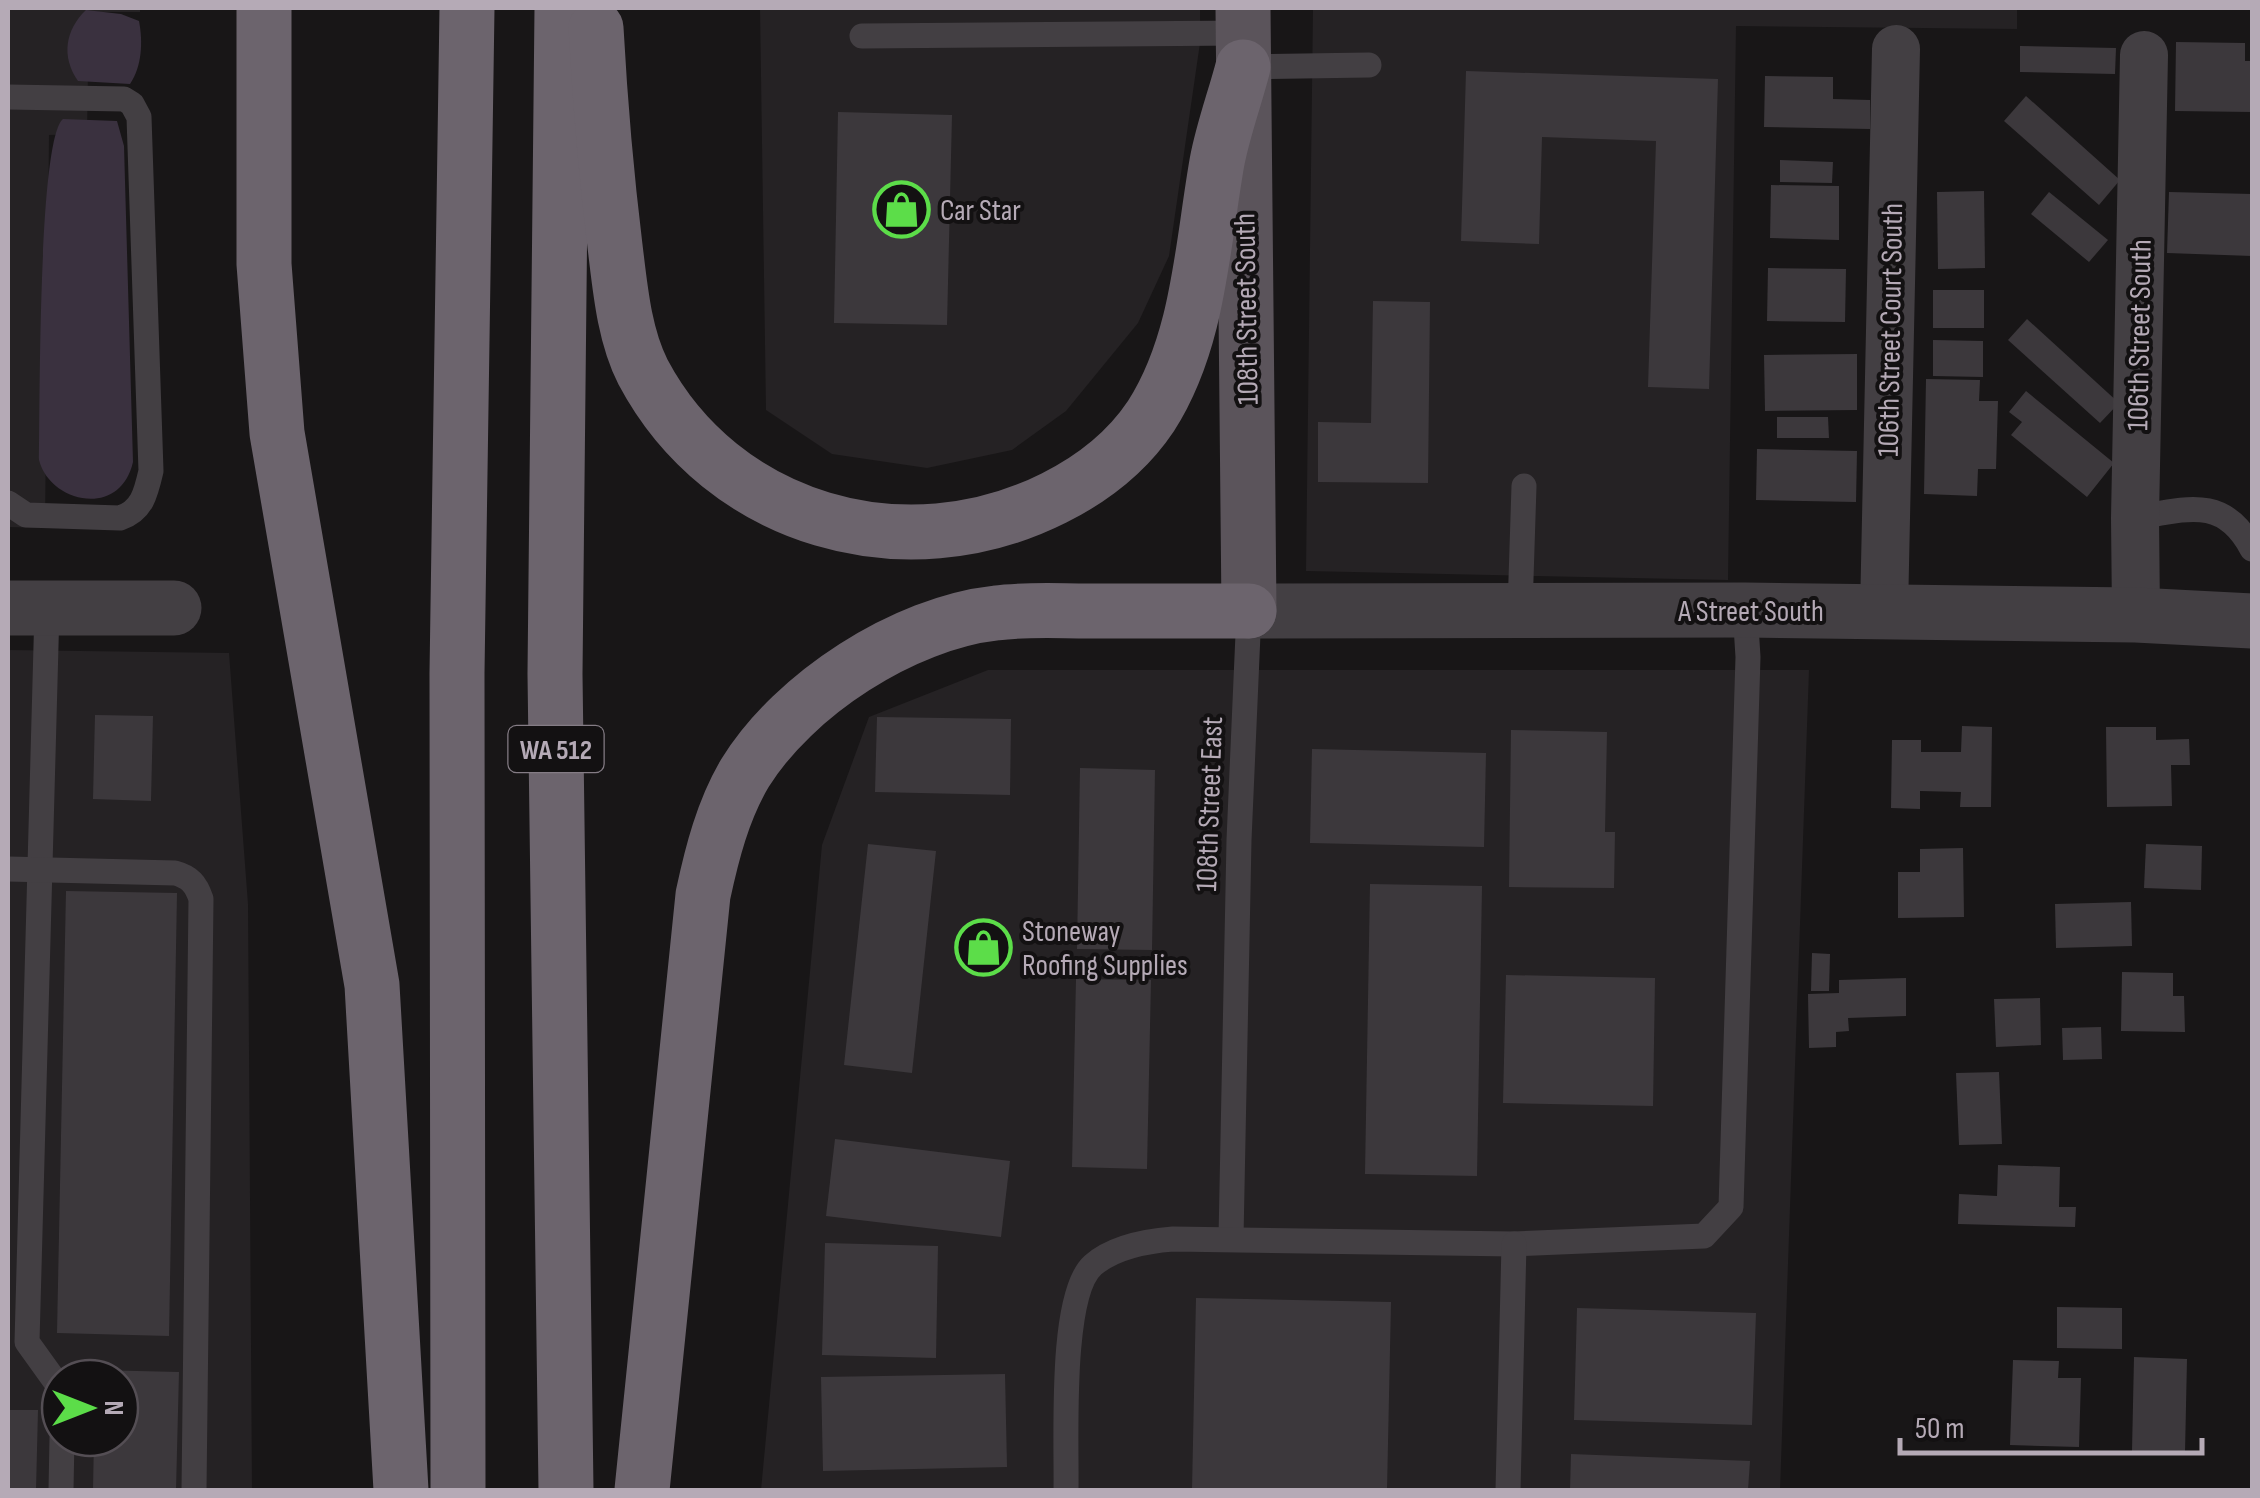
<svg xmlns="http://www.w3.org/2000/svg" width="2260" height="1498" font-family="'Sofia Sans Condensed',sans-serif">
<rect width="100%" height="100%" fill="#181617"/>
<!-- built -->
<g fill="#252224" fill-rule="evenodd">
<polygon points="8,8 140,8 140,12 89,12 87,134 49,135 45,528 8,527"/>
<polygon points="760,8 1200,8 1200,43 1169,256 1138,323 1066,411 1012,450 927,468 832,454 766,410"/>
<polygon points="1313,8 2017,8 2017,29 1736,26 1728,580 1306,571"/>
<path d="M8,650L229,653L248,904L252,1490H8ZM60,1378H120V1438H60Z"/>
<polygon points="988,670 1809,670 1780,1490 761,1490 822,845 869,717"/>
</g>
<!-- water -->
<g fill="#3a313f">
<path d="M86,10L121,14L139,21C143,42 142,66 130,84L78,81C61,57 65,30 86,10Z"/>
<path d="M63,119L117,121L124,146L133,462C120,519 50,503 39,460C40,412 38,139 63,119Z"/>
</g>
<!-- building -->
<g fill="#3c383c">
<polygon points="2176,42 2245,43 2245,61 2252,61 2252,112 2175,111"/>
<polygon points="2020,46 2116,48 2115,74 2020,72"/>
<polygon points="1466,71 1718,79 1709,389 1648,387 1656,141 1542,137 1539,244 1461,241"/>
<polygon points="1765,76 1833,77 1833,99 1870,100 1870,129 1764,127"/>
<polygon points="2026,96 2120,180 2099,205 2004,121"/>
<polygon points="838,112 952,115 947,325 834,323"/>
<polygon points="1780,160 1833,162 1832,183 1780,182"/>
<polygon points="1771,185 1839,186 1839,240 1770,238"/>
<polygon points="1984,191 1985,268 1938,269 1937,192"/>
<polygon points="2049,192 2108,240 2089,262 2031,214"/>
<polygon points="2169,192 2252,194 2252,256 2167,253"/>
<polygon points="1768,268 1846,269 1845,322 1767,321"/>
<rect x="1933" y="290" width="51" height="38"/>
<polygon points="1373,301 1430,302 1428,483 1318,482 1318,422 1371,423"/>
<polygon points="2027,319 2119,403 2100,423 2008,340"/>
<polygon points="1933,340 1983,341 1983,377 1933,376"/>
<polygon points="1857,354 1857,410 1765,411 1764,355"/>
<polygon points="1926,379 1980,380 1979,401 1998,401 1996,469 1978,469 1977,496 1924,494"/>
<polygon points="2026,391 2114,463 2087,497 2011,435 2022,422 2009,412"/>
<polygon points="1777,417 1828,417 1829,438 1777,438"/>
<polygon points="1757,449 1857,451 1856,502 1756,500"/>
<polygon points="95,715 153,716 151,801 93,799"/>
<polygon points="877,717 1011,719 1010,795 875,792"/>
<polygon points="1962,726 1992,727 1991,807 1960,807 1961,792 1920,791 1920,809 1891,808 1892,740 1921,740 1921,752 1961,752"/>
<polygon points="2106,727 2156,727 2156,740 2189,739 2190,765 2171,765 2172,806 2107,807"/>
<polygon points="1511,730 1607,732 1605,832 1615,832 1614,888 1509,887"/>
<polygon points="1312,749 1486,753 1484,847 1310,843"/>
<polygon points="1080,768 1155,770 1152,950 1077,949"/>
<polygon points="868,844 936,851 912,1073 844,1065"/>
<polygon points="2146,844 2202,846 2201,890 2144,888"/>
<polygon points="1963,848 1964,917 1898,918 1898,872 1920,872 1920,849"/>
<polygon points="1370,884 1482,886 1477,1176 1365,1174"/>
<polygon points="66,891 177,893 169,1336 57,1333"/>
<polygon points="2131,902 2132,946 2056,948 2055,904"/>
<polygon points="1812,953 1830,954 1829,991 1811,991"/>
<polygon points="2122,972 2173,973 2173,996 2184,996 2185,1032 2121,1031"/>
<polygon points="1506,975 1655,978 1653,1106 1503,1103"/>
<polygon points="1906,978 1906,1016 1848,1018 1849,1031 1836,1032 1836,1047 1809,1048 1808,994 1839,993 1839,980"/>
<polygon points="1076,979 1151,980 1147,1169 1072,1167"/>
<polygon points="2040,998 2041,1045 1996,1047 1994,999"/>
<polygon points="2101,1027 2102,1059 2063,1060 2062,1028"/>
<polygon points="1999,1072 2002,1144 1959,1145 1956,1073"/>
<polygon points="835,1139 1010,1161 1001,1237 826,1216"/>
<polygon points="1998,1165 2060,1167 2059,1207 2076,1207 2075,1227 1958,1224 1959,1194 1997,1196"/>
<polygon points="825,1243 938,1246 936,1358 822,1355"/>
<polygon points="1196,1298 1391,1302 1387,1490 1192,1490"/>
<polygon points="2057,1307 2122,1308 2122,1349 2057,1348"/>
<polygon points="1577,1308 1756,1313 1752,1425 1574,1420"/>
<polygon points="2134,1357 2187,1359 2185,1453 2132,1451"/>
<polygon points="2013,1360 2059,1361 2058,1378 2081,1378 2079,1447 2010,1445"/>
<polygon points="96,1370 179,1372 176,1490 93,1490 94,1438 120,1438 120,1378 95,1378"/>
<polygon points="1005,1374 1007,1467 823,1471 821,1377"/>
<polygon points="8,1410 38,1410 36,1490 8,1490"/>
<polygon points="1571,1454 1750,1461 1748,1490 1570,1490"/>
</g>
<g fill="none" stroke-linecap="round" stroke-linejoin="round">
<!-- service -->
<g stroke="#433f43" stroke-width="25">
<polyline points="862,36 1243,33"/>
<polyline points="1243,67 1369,65"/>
<path d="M8,97L124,99L132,104L139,117L151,471C146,493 142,511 120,518L26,515L8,503"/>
<path d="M2135,518C2186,509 2224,495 2252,549"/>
<polyline points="47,609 27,1342 60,1388"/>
<polyline points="1520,610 1524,486"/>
<path d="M8,869L175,873C190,877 196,884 201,899L194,1490"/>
<polyline points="1231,1238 1239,840 1249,611"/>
<polyline points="61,1490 62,1438"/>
<path d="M1066,1490C1067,1443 1059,1295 1093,1265C1114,1247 1147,1241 1173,1239L1514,1244L1704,1236L1731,1207L1748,657L1745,610"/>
<polyline points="1508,1490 1514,1244"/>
</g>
<!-- minor -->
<g stroke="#433f43" stroke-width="48">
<polyline points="1884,612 1896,49"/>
<polyline points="2136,615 2135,518 2144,55"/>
</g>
<!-- tertiary -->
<g stroke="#433f43" stroke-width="55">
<polyline points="8,608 174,608"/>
<polyline points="1249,611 1745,610 2136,615 2252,621"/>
</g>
<!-- primary -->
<polyline stroke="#5b545b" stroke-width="55" points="1243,8 1249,611"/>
<!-- motorway -->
<g stroke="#6c646d" stroke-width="55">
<polyline points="264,8 264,264 277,433 372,985 401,1490"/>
<polyline points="562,8 555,674 566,1490"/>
<path d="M596,28C600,101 606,173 615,246C620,287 624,335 643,372C722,521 905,573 1054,498C1092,479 1127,452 1151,416C1199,341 1202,247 1217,162C1223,130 1235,98 1243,67"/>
<polyline points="458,1490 457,673 467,8"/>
<path d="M642,1490L703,895C712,853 723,810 745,773C794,694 904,623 996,613C1026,609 1058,611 1088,611C1142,611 1195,611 1249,611"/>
</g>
</g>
<!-- icons -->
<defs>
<symbol id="shop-ring" viewBox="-11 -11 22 22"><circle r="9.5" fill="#131112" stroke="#5cdd49" stroke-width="1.5"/><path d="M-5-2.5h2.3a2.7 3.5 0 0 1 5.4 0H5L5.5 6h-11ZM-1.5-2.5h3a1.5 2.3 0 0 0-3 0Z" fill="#5cdd49"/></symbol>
</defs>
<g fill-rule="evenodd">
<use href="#shop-ring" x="870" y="178" width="63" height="63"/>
<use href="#shop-ring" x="952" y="916" width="63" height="63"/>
</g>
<g text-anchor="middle" stroke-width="8" stroke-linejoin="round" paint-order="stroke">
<!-- shield labels -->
<rect fill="#131112" stroke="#847c85" stroke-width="2.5" x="508.5" y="726" width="95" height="46" rx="8"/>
<g font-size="28" font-weight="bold" fill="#b5aab6">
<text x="556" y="759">WA 512</text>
</g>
<!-- poi labels -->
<g font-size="30" fill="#b5aab6" stroke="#131112" text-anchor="start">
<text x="940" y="220">Car Star</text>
<text x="1022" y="941">Stoneway<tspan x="1022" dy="34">Roofing Supplies</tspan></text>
</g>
<!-- street labels -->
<g font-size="30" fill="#b5aab6" stroke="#131112">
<text transform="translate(1246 309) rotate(-91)" y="10">108th Street South</text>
<text transform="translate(1890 330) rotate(-89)" y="10">106th Street Court South</text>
<text transform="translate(2139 335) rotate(-89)" y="10">106th Street South</text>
<text x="1751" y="621">A Street South</text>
<text transform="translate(1209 804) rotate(-88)" y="10">108th Street East</text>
</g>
</g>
<!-- border -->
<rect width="2260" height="1498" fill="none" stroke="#b5aab6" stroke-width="20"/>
<!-- north arrow -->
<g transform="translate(90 1408) rotate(90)"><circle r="48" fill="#131112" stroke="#544e54" stroke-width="2.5"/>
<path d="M0-8L18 38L0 25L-18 38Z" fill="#5cdd49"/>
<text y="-15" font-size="28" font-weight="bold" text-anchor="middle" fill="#b5aab6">N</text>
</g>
<!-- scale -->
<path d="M1900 1438v15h302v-15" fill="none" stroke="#b5aab6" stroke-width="5"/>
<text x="1915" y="1438" font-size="30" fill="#b5aab6" stroke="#131112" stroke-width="8" paint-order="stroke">50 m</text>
</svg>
